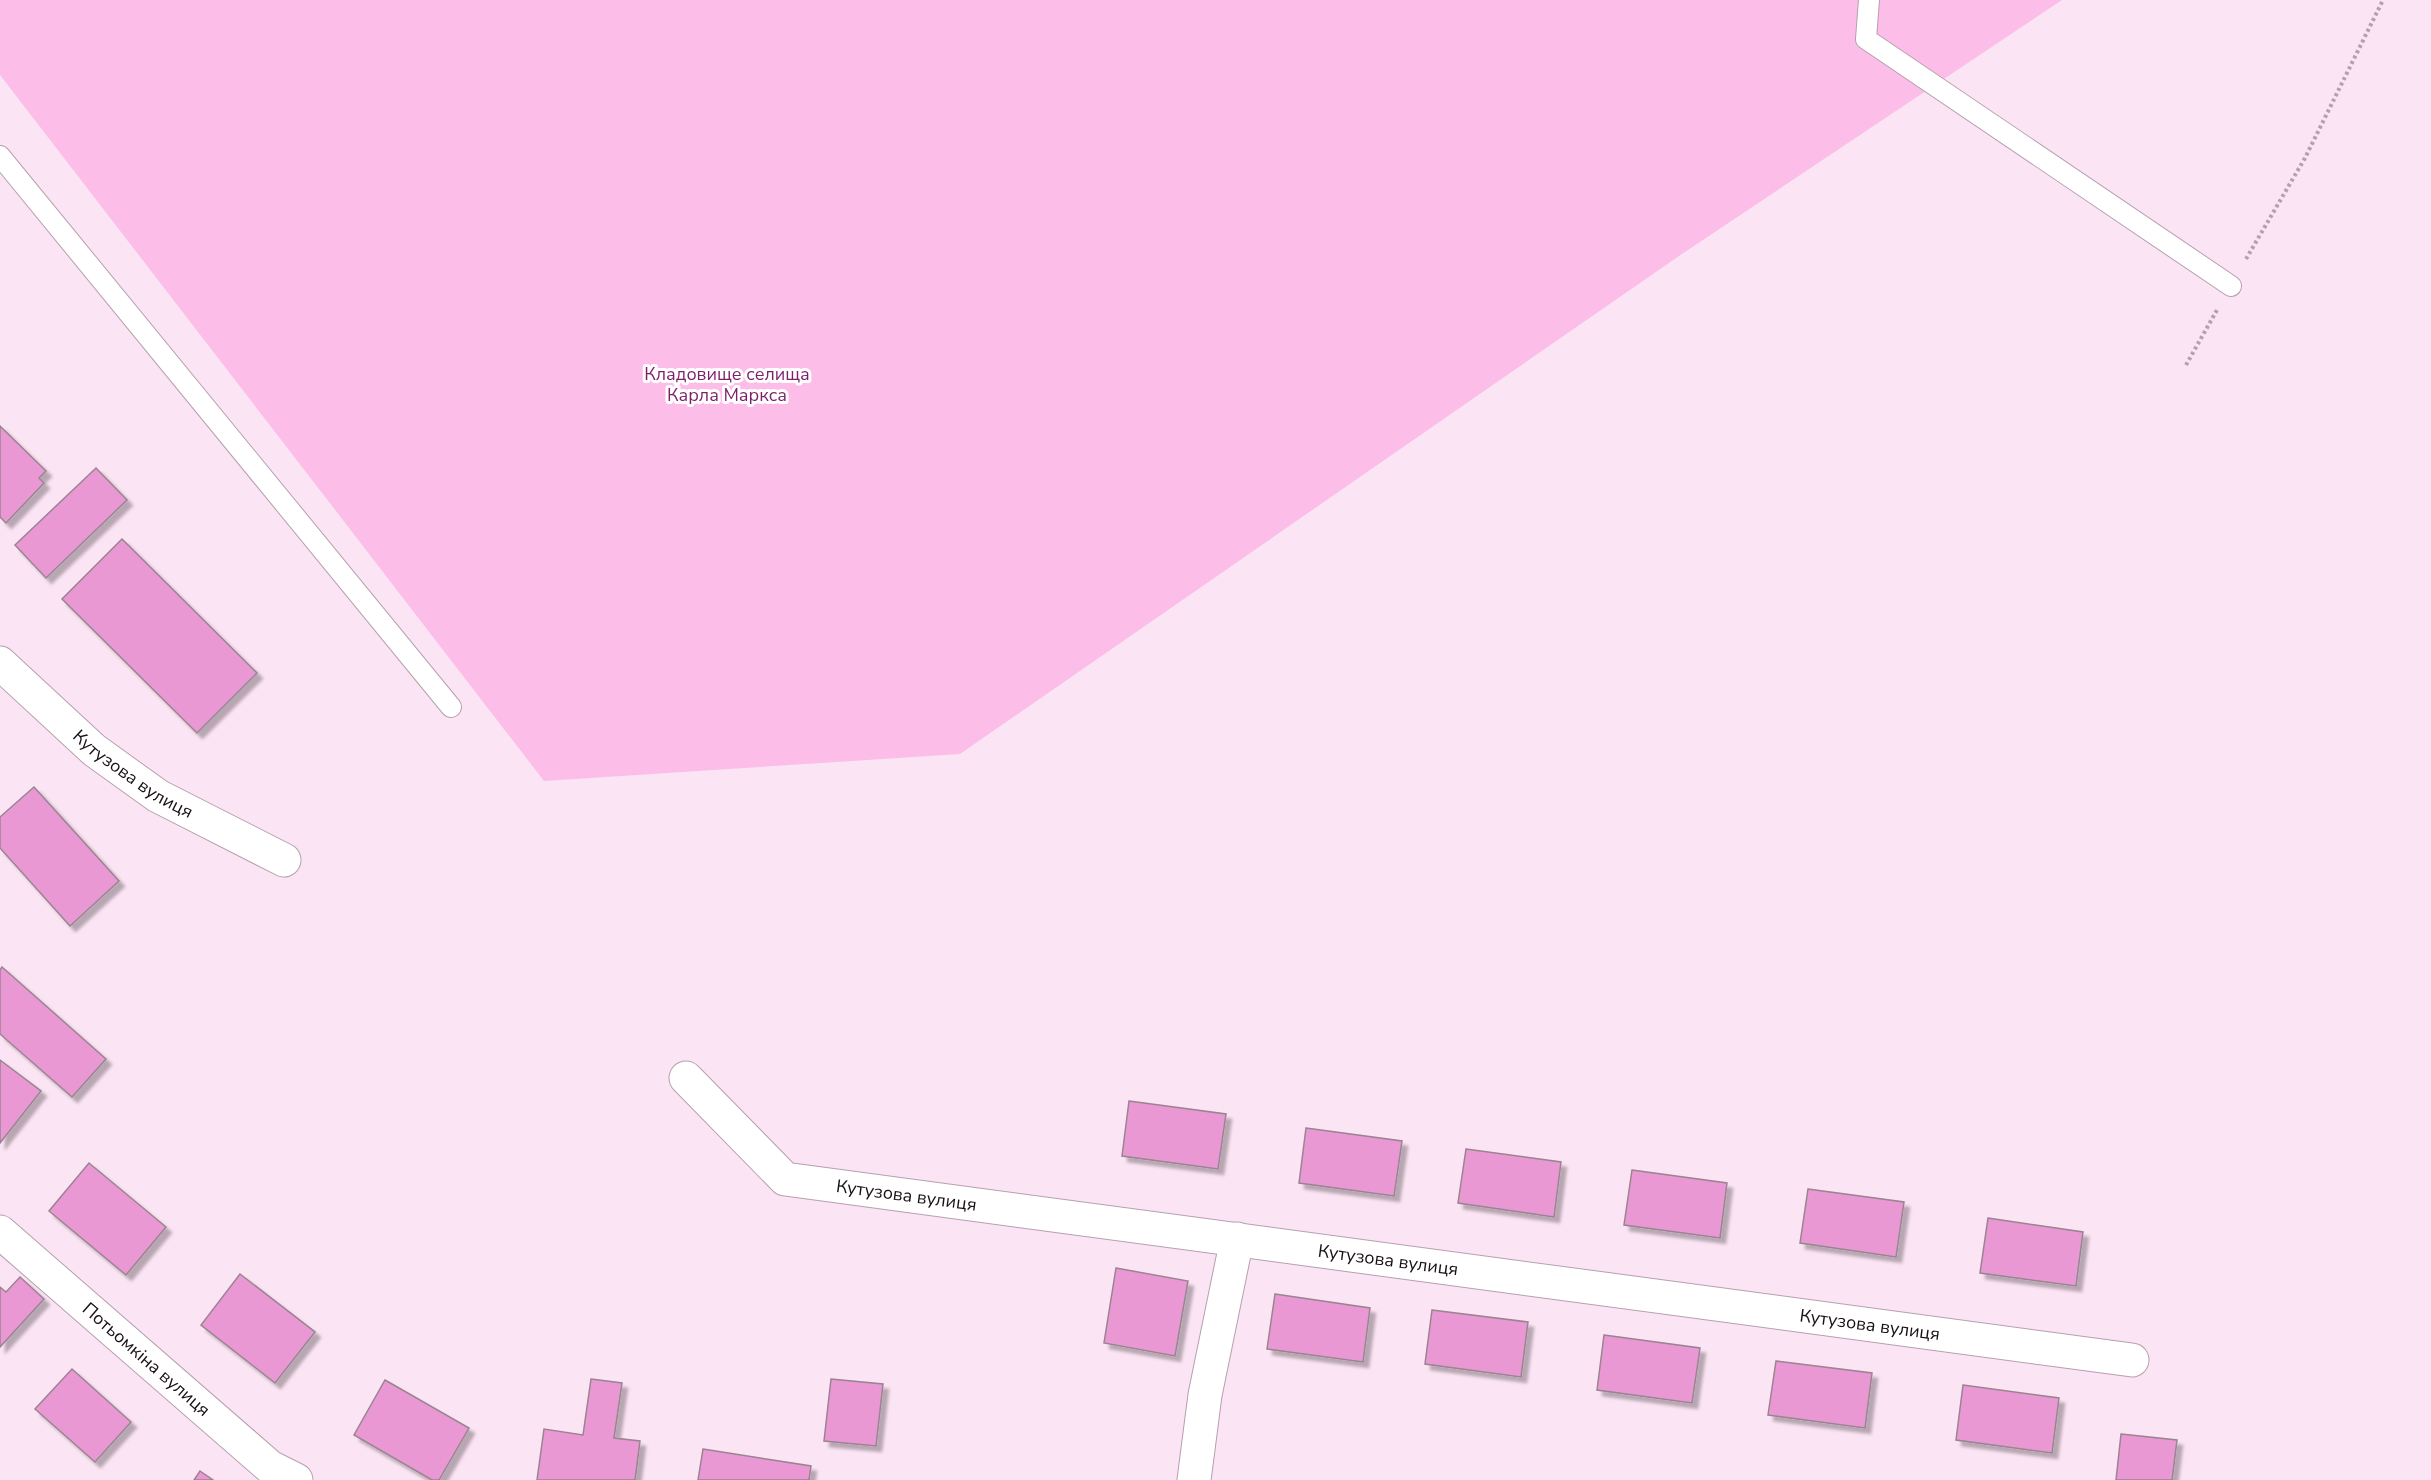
<svg xmlns="http://www.w3.org/2000/svg" width="2431" height="1480" font-family="'Nunito Sans',sans-serif">
<defs>
<filter id="shadow"><feDropShadow dx="5.5" dy="5.5" stdDeviation="1.5" flood-color="#0004"/></filter>
</defs>
<rect width="100%" height="100%" fill="#fbe4f3"/>
<!-- green -->
<polygon fill="#fcbee9" points="0,0 2062,0 1679,256 960,754 544,781 0,75"/>
<!-- building -->
<g fill="#ea98d3" stroke="#998492" stroke-width="1.5" filter="url(#shadow)">
<polygon points="0,426 46,471 39,478 44,483 6,523 0,517"/>
<polygon points="96,468 127,500 46,578 15,545"/>
<polygon points="122,539 257,673 197,733 62,599"/>
<polygon points="34,787 119,881 70,926 0,848 0,817"/>
<polygon points="2,967 106,1059 72,1097 0,1034 0,970"/>
<polygon points="0,1060 41,1091 0,1143"/>
<polygon points="1129,1101 1226,1114 1218,1169 1122,1156"/>
<polygon points="1306,1128 1402,1141 1394,1196 1299,1183"/>
<polygon points="1466,1149 1561,1162 1554,1217 1458,1203"/>
<polygon points="89,1163 166,1227 126,1275 49,1211"/>
<polygon points="1632,1170 1727,1183 1720,1238 1624,1225"/>
<polygon points="1808,1189 1904,1202 1896,1257 1800,1243"/>
<polygon points="1988,1218 2083,1232 2076,1286 1980,1273"/>
<polygon points="1116,1268 1188,1281 1175,1356 1104,1343"/>
<polygon points="240,1274 315,1332 275,1383 201,1325"/>
<polygon points="20,1277 44,1299 0,1347 0,1287 6,1292"/>
<polygon points="1275,1294 1370,1308 1363,1362 1267,1349"/>
<polygon points="1432,1310 1528,1322 1521,1377 1425,1364"/>
<polygon points="1604,1335 1700,1348 1692,1403 1597,1390"/>
<polygon points="1776,1361 1872,1373 1865,1428 1768,1415"/>
<polygon points="72,1369 131,1422 95,1462 35,1409"/>
<polygon points="591,1379 622,1383 614,1438 640,1441 635,1480 537,1480 544,1429 583,1435"/>
<polygon points="831,1379 883,1384 876,1446 824,1441"/>
<polygon points="385,1380 469,1428 439,1480 432,1480 354,1435"/>
<polygon points="1963,1385 2059,1398 2052,1453 1956,1440"/>
<polygon points="2121,1434 2177,1440 2172,1480 2116,1480"/>
<polygon points="703,1449 811,1466 809,1480 698,1480"/>
<polygon points="200,1471 213,1480 194,1480"/>
</g>
<g fill="none" stroke-linecap="round" stroke-linejoin="round">
<defs>
<g id="service">
<polyline points="1869,0 1866,39 2231,286"/>
<polyline points="0,156 451,707"/>
</g>
<g id="minor">
<path id="s1" d="M0,663L94,750L158,796L284,860"/>
<path id="s2" d="M686,1078L785,1179L2132,1360"/>
<path id="s3" d="M0,1232L270,1467L296,1480"/>
<polyline points="1194,1480 1205,1395 1237,1239"/>
</g>
</defs>
<!-- service casing -->
<use href="#service" stroke="#b6a0af" stroke-width="22"/>
<!-- minor casing -->
<use href="#minor" stroke="#b6a0af" stroke-width="35"/>
<!-- path -->
<g stroke="#b3a1ad" stroke-width="4" stroke-dasharray="3 3" stroke-linecap="butt">
<polyline points="2246,259 2305,158 2383,0"/>
<polyline points="2186,365 2217,310"/>
</g>
<!-- service -->
<use href="#service" stroke="#fff" stroke-width="20"/>
<!-- minor -->
<use href="#minor" stroke="#fff" stroke-width="33"/>
</g>
<g text-anchor="middle" stroke-width="6" stroke-linejoin="round" paint-order="stroke">
<!-- park labels -->
<g font-size="18" fill="#7d1f6a" stroke="#fff">
<text x="727" y="380">Кладовище селища<tspan x="727" dy="21">Карла Маркса</tspan></text>
</g>
<!-- street labels -->
<g font-size="18" fill="#181116" stroke="#fff">
<text dy="6" stroke="none"><textPath href="#s1" startOffset="174">Кутузова вулиця</textPath></text>
<text dy="6" stroke="none"><textPath href="#s2" startOffset="264">Кутузова вулиця</textPath></text>
<text dy="6" stroke="none"><textPath href="#s2" startOffset="750">Кутузова вулиця</textPath></text>
<text dy="6" stroke="none"><textPath href="#s2" startOffset="1236">Кутузова вулиця</textPath></text>
<text dy="6" stroke="none"><textPath href="#s3" startOffset="194">Потьомкіна вулиця</textPath></text>
</g>
</g>
</svg>
